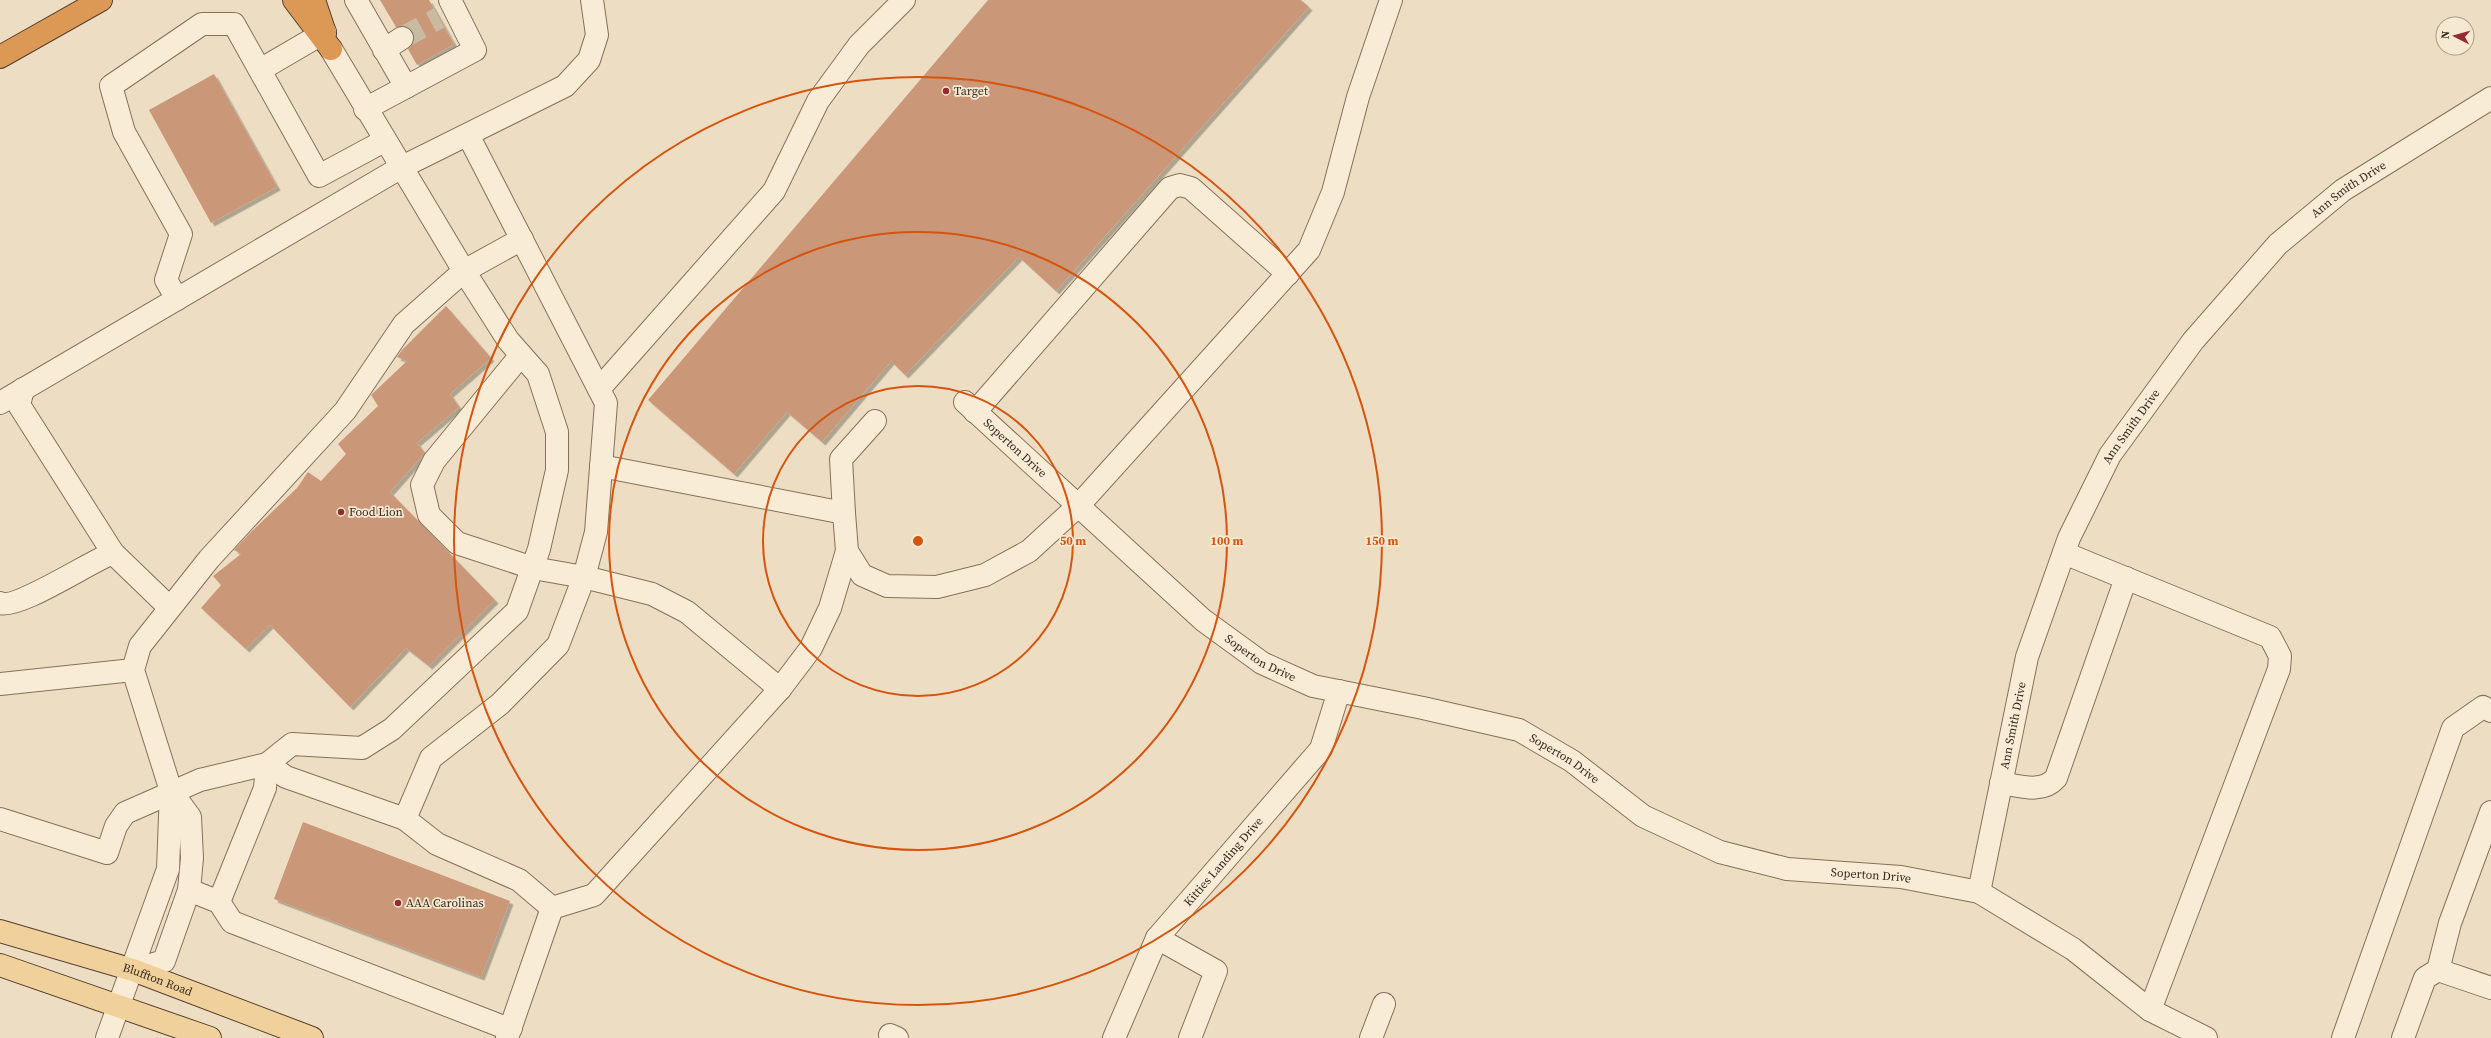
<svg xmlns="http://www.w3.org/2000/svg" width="2491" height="1038" font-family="'Source Serif 4',serif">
<defs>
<filter id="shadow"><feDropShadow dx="3.5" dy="3.5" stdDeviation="0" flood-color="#0004"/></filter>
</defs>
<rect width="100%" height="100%" fill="#eddec3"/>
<!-- building -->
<g fill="#cb9779" filter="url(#shadow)">
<polygon points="380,0 429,0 454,44 417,65 408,49 413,43 413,31 407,27 396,27"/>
<polygon points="988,0 1301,0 1309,7 1056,291 1019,257 905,375 891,361 822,442 787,412 734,474 648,400"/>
<polygon points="214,74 277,187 211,223 149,110"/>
<polygon points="446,306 491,358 450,394 459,407 417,443 425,453 390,492 495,600 429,666 406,648 350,707 270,625 246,649 201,608 221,585 213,576 241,554 234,550 250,533 297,488 308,472 321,481 346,454 338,444 378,406 371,395 407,361 397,357 402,350"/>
<polygon points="303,822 510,901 481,977 274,899"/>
</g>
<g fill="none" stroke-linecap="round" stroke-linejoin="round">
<!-- minor-tunnel -->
<polyline stroke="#c9baa2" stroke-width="22" stroke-dasharray="22 11" stroke-linecap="butt" points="402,38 439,18"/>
<defs>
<g id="minor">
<polyline points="356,0 406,87"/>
<polyline points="384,50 402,38"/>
<polyline points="260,70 325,32"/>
<polyline points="365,109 475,50 450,0"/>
<polyline points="177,299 166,280 181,234 124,132 111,86 202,24 234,24 319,176 384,141"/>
<polyline points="521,355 434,461 422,485 429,515 457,543 533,568 584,577 652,594 687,612 780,689"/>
<polyline points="23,389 19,405 113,553 169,607"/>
<polyline points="599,389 774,191 818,101 859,45 904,0"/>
<path id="s1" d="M965,402L1203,620L1262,663L1313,686L1423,708L1519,730L1572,761L1643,816L1720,852L1787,869L1901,877L1979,892L2073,949L2150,1010L2206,1038"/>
<polyline points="0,403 400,168 565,86 589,60 597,35 592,0"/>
<polyline points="975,412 1170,188 1180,185 1191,188 1288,274"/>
<polyline points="601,466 844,513 847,551 862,575 887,586 937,587 985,575 1029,551 1078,506 1309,250 1333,192 1358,97 1391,0"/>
<polyline points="844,513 841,459 875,421"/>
<polyline points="2064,553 2270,637 2280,656 2279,669 2150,1010"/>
<path d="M0,603C17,610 91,561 113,553"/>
<polyline points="0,684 133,670"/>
<path d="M2001,783C2020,786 2042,794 2056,778L2126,578"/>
<polyline points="0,819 107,853 116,826 125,813 200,780 267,764 286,777 405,819 431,758 500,704 558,645 584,577 596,532 606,403 468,135"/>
<polyline points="405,819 437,844 519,880 552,908"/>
<polyline points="189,890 219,902 232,922 501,1026 511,1028"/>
<path id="s2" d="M1979,892L2027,657L2069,538L2110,455L2193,341L2278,244L2343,190L2491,98"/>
<polyline points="219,902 265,788 267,764 292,744 362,748 392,729 517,611 539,549 557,470 557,432 538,374 508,340 464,271 331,49"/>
<polyline points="1157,938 1216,971 1190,1038"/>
<polyline points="133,970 164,961 189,890 192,858 190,817 171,791 133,670 140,646 209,559 345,411 404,324 464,271 522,239"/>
<polyline points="2438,970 2450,923 2491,812"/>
<polyline points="890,1035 897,1038"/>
<polyline points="107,1038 168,869 171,791"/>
<polyline points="507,1038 552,908 594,895 780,689 811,648 830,608 847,551"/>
<path id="s3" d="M1114,1038L1157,938L1321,749L1339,691"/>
<polyline points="1371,1038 1384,1004"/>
<polyline points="2343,1038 2453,728 2483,707 2491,711"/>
<polyline points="2403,1038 2425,978 2438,970 2491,988"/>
</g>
<g id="major">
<path id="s4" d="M0,931L133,970L312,1038"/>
<polyline points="0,965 210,1038"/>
</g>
<g id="highway">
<polyline points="294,0 331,49"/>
<polyline points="314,0 325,33"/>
<polyline points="0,57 101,0"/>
</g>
</defs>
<!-- minor casing -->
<use href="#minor" stroke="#87705a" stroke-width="24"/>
<!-- major casing -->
<use href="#major" stroke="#553e2e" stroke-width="24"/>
<!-- highway casing -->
<use href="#highway" stroke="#553e2e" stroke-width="24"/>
<!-- minor -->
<use href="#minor" stroke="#f8ecd6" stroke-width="22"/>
<!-- major -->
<use href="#major" stroke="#f0d19b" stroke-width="22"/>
<!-- highway -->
<use href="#highway" stroke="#db9955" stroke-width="22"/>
</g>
<!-- distance rings -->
<g fill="none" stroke="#d6540e" stroke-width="2">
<circle cx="918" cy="541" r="155"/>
<circle cx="918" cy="541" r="309"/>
<circle cx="918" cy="541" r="464"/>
</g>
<!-- markers -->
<g fill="#952b32" stroke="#f5e9d2" stroke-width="1.5">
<circle cx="946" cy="91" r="4"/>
<circle cx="341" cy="512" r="4"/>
<circle cx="398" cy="903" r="4"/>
</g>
<g text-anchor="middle" stroke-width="3.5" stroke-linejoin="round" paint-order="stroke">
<!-- poi labels -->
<g font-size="12" fill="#37291e" stroke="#f5e9d2" text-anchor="start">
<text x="954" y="95">Target</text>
<text x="349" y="516">Food Lion</text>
<text x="406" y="907">AAA Carolinas</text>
</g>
<!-- street labels -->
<g font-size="12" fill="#37291e" stroke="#f5e9d2">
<text dy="4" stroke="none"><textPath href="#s2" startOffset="818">Ann Smith Drive</textPath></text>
<text dy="4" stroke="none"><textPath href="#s2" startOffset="494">Ann Smith Drive</textPath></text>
<text dy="4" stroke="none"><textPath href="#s1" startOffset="68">Soperton Drive</textPath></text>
<text dy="4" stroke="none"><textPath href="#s1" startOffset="392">Soperton Drive</textPath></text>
<text dy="4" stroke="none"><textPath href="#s2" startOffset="170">Ann Smith Drive</textPath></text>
<text dy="4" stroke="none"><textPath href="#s1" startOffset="716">Soperton Drive</textPath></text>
<text dy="4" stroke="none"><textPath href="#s3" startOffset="210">Kitties Landing Drive</textPath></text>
<text dy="4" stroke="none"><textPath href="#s1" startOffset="1052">Soperton Drive</textPath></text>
<text dy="4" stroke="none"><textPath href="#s4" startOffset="165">Bluffton Road</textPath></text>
</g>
</g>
<circle cx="918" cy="541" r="6" fill="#d6540e" stroke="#f5e9d2" stroke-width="2"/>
<g font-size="12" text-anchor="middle" font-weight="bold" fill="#d6540e" stroke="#f5e9d2" stroke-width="3.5" stroke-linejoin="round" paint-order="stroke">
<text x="1073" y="545">50 m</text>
<text x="1227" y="545">100 m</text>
<text x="1382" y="545">150 m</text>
</g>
<!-- north arrow -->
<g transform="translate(2455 36) rotate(276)"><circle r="19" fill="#f5e9d2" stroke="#a99c8a"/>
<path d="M0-3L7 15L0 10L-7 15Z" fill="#952b32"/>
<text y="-6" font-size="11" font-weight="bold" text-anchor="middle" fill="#37291e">N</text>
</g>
</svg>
